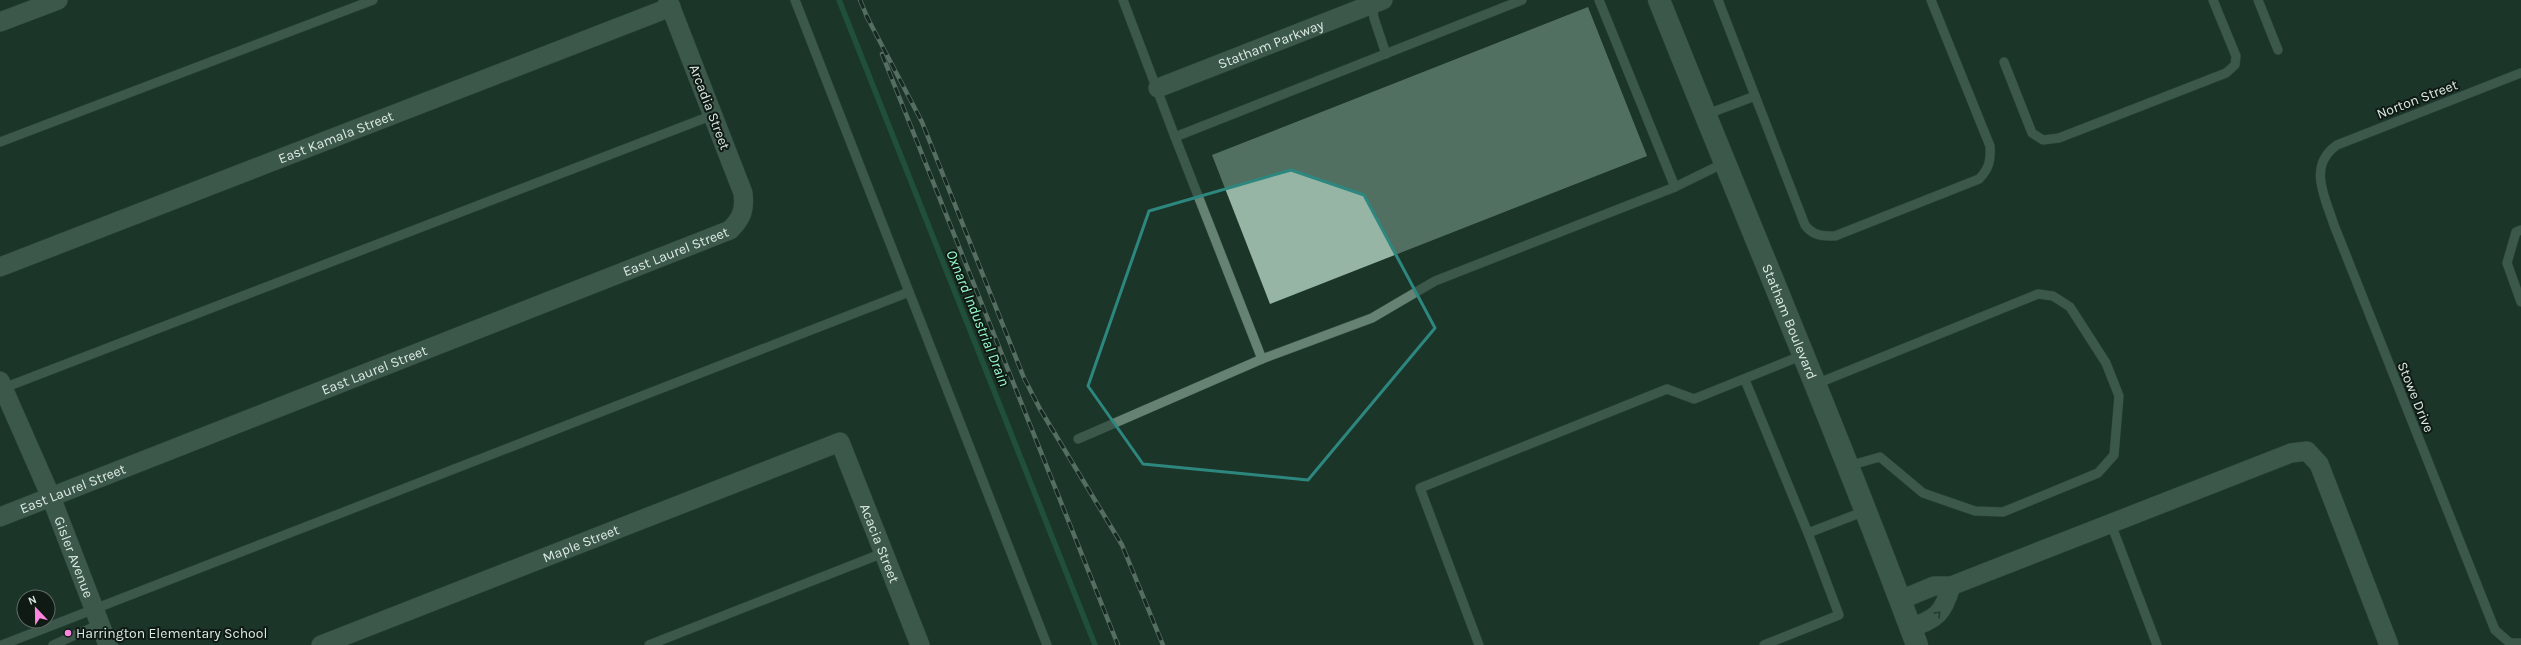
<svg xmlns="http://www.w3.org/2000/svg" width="2521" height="645" font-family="Karla,sans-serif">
<rect width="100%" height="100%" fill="#1b3629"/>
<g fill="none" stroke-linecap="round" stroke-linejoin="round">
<!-- stream -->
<polyline stroke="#266d4e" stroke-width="5.5" points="839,0 1095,645"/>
</g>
<!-- building -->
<polygon fill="#96b5a4" points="1588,7 1647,156 1270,304 1212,155"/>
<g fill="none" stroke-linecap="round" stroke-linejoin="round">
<defs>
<g id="lane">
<polyline points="795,0 1047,645"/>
<polyline points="1123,0 1175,137"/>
<polyline points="1522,0 1175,137 1262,359 1372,318 1435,281 1675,187 1724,163"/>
<polyline points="1599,0 1675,187"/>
<path d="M1718,0L1805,225C1813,236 1822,236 1835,236L1979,179C1989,169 1991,160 1990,146L1931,0"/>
<polyline points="2258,0 2278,50"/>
<polyline points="1372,3 1374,18 1386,54"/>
<polyline points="2004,62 2032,133 2043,140 2059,138 2226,73 2235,65 2236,56 2213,0"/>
<path d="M2521,73L2337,145C2307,166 2325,197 2334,225L2495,630L2510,643H2521"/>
<polyline points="1705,115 1755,96"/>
<polyline points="0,142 373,0"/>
<polyline points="2521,230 2516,232 2507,263 2521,302"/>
<polyline points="1745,380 1808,533 1865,511"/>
<polyline points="1816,384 2038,294 2053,296 2070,307 2106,363 2119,396 2114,455 2098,473 2003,512 1975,511 1923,493 1880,457 1848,466"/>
<polyline points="1,389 713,115"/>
<polyline points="1078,439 1262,359"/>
<polyline points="2111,524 2157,645"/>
<polyline points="2,645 909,292"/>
<polyline points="53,645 100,624"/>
<polyline points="649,645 883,553"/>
<polyline points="1479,645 1420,488 1667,389 1694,399 1803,355"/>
<polyline points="1764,645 1839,615 1808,533"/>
</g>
<g id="street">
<polyline points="0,22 58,0"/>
<path id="s1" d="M1158,88L1383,0"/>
<path id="s2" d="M0,267L671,7"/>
<path id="s3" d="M0,381L51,497L108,645"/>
<path id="s4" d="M0,517L730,230C742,218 745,210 743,193L668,0"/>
<polyline points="1900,600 1934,586 1951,586 2291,453 2307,451 2319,464 2389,645"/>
<path d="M1911,628C1937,618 1943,614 1951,586"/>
<path id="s5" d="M321,645L840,442L920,645"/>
</g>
<g id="secondary">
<path id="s6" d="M1659,0C1745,215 1836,428 1917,645"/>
</g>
</defs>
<!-- lane casing -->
<use href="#lane" stroke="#3b5247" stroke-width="10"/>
<!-- street casing -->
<use href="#street" stroke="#3b5247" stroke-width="20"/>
<!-- secondary casing -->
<use href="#secondary" stroke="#3b5247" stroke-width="23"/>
<!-- lane -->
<use href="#lane" stroke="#658273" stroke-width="9"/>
<!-- street -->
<use href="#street" stroke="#658273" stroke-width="19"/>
<!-- secondary -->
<use href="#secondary" stroke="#658273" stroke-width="22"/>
<defs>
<g id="rail">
<polyline points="860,0 868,19"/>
<polyline points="866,15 922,122 1024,378 1040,409 1122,545 1163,645"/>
<polyline points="882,54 1118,645"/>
</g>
</defs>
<!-- rail casing -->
<use href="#rail" stroke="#9db0a7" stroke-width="4.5"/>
<!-- rail -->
<use href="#rail" stroke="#0f1a14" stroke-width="3" stroke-dasharray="9" stroke-linecap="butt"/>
</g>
<!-- one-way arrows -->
<defs><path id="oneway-chevron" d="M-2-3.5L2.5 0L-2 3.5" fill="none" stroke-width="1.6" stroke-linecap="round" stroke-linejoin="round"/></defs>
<use stroke="#2d3e35" href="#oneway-chevron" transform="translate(1938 614) rotate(-45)"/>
<!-- marked area -->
<path d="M0 0H2521V645H0ZM1291,170L1364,195L1435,328L1308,480L1143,464L1088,386L1149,211Z" fill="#1b3629" fill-opacity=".55" fill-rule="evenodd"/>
<path fill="none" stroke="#2e877f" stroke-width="3" stroke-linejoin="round" d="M1291,170L1364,195L1435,328L1308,480L1143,464L1088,386L1149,211Z"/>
<!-- markers -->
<circle fill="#fe85e0" stroke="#0f1a14" stroke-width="1.5" cx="68" cy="633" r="4"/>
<g text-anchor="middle" stroke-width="4" stroke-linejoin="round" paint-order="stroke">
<!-- street labels -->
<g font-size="14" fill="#dbeae2" stroke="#0f1a14">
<text dy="5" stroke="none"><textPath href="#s1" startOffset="121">Statham Parkway</textPath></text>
<text transform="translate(2417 99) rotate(-21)" y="5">Norton Street</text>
<text transform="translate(710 107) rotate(69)" y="5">Arcadia Street</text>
<text dy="5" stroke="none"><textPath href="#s2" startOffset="360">East Kamala Street</textPath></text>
<text dy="5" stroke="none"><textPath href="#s4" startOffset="726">East Laurel Street</textPath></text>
<text dy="5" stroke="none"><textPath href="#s6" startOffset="347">Statham Boulevard</textPath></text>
<text dy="5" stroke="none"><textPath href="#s4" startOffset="402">East Laurel Street</textPath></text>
<text transform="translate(2416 397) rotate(68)" y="5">Stowe Drive</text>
<text dy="5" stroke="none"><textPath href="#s4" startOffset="78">East Laurel Street</textPath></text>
<text dy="5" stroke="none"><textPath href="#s5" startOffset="279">Maple Street</textPath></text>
<text dy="5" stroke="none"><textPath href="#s5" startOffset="666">Acacia Street</textPath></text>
<text dy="5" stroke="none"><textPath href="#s3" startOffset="191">Gisler Avenue</textPath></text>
</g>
<!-- poi labels -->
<g font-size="14" fill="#dbeae2" stroke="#0f1a14" text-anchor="start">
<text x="76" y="638">Harrington Elementary School</text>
</g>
<!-- water labels -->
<g font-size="15" font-style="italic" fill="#97fccb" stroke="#0f1a14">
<text transform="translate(978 318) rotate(68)" y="5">Oxnard Industrial Drain</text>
</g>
</g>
<!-- north arrow -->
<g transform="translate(36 609) rotate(338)"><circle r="19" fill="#0f1a14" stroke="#616d66"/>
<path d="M0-3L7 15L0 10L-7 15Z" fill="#fe85e0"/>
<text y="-6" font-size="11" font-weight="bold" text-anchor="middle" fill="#dbeae2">N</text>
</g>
</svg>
